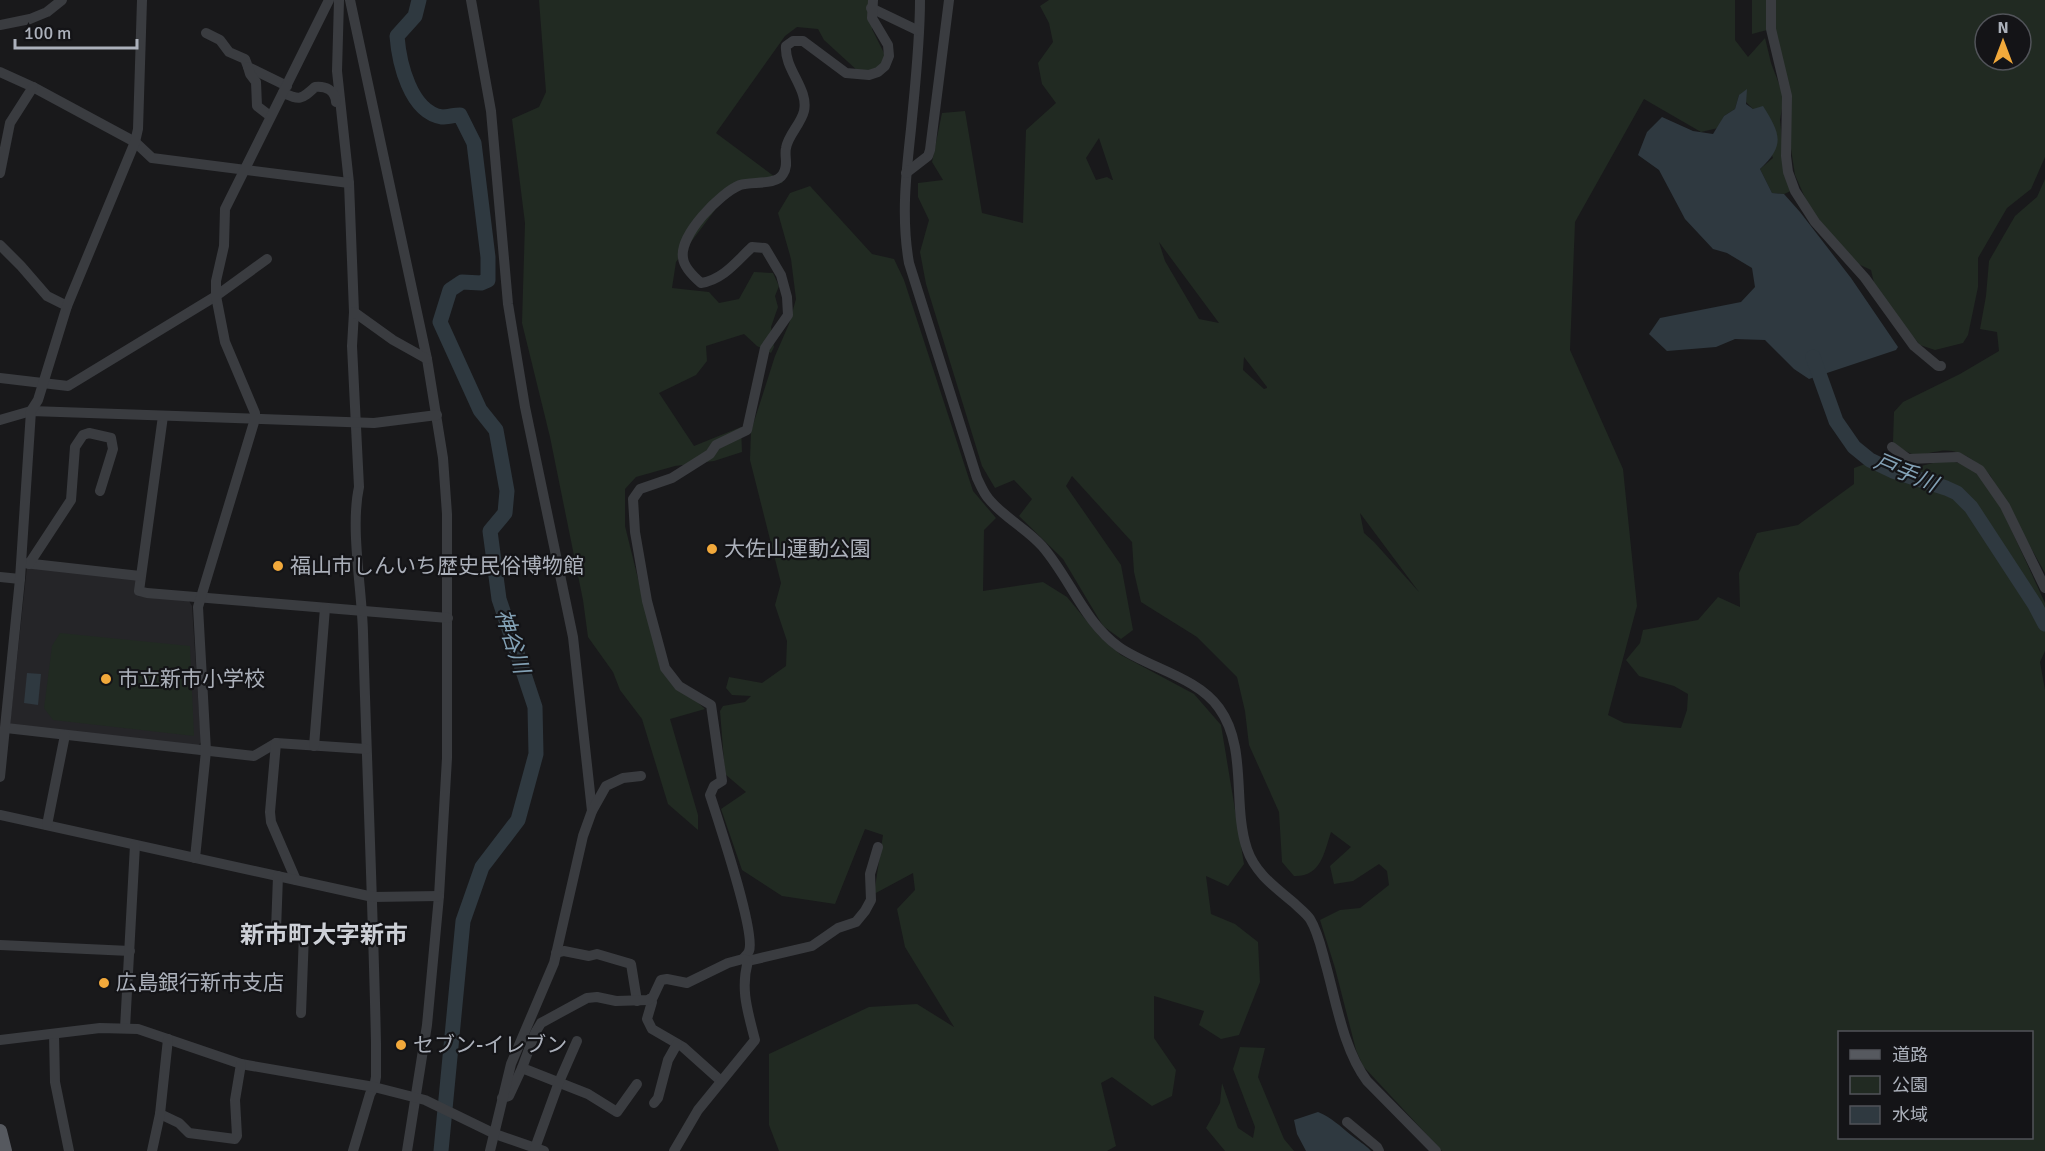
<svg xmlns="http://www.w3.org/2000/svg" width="2045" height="1151" font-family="Signika,'Noto Sans JP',sans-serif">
<rect width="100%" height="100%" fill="#19191b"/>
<!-- built -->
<polygon fill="#252528" points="27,567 137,578 138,596 189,601 192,606 201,742 197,747 14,728 10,723"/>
<!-- green -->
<g fill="#212a22" fill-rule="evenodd">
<polygon points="539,0 877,0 877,17 872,29 885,55 885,71 859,72 824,40 818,29 797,27 785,36 716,133 783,183 746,186 724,198 676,262 672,288 709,292 719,303 739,299 754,272 773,273 779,286 775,296 778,307 771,327 774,347 771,353 757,346 744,334 706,346 707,361 696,375 659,393 694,446 741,427 742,452 714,461 675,466 636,477 625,489 625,526 660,668 674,687 695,700 705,709 670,719 698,815 698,830 668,804 642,719 620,690 613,672 588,637 583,600 550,437 522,323 525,223 512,119 539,107 546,92"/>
<path d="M1049,0H1735V40L1748,57L1765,38L1771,63L1784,97L1780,120L1784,159L1791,191L1784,194L1772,193L1760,169L1773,158L1753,109L1739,95L1735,109L1724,116L1718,128L1701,132L1644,99L1575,222L1570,350L1623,469L1637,606L1608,715L1624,723L1681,728L1687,710L1688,694L1674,686L1639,676L1626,660L1640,643L1643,630L1698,620L1718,597L1740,607L1739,573L1757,533L1798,525L1854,484V468L1890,455L1917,467L1945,460L1968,465L1984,480L1999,503L2045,603V651L2040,662L2045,690V1151H1442L1363,1066L1356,1050L1335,968L1320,920L1340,910L1360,908L1389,885L1387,871L1379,864L1353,881L1334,884L1330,866L1351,847L1331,832C1324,853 1321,877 1294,876L1282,862L1279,812L1249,745L1245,711L1237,677L1197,637L1141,602L1134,572L1132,542L1072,476L1066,486L1121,565L1133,630L1121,639L1103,626L1063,559L1019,516L1032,499L1014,480L995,488L982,466L926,284L920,252L929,220L918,197V183L943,180L932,162L942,113L965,111L982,213L1023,223L1026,130L1056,103L1042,84L1038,63L1053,42L1049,23L1040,6ZM1099,138L1113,180H1112L1107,177L1096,180L1086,158ZM1159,242L1219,323L1199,319L1165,261ZM1244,357L1267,387V388L1264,389L1243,370ZM1360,513L1419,592L1374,542L1364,533ZM1840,1032H2032V1138H1840Z"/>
<polygon points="1752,0 1766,0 1767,30 1752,34"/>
<path d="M1775,0H2045V157L2031,189L2007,208L1978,258V287L1968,335L1963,343L1935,350L1920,345L1890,308L1874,283L1871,270L1854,262L1810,209L1795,175L1773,32ZM1985,24H2021V60H1985Z"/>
<path d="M2045,179V573L1990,475C1977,462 1960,448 1940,451C1915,455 1916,460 1893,442L1894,412L1903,402L1960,374L1999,351L1997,332L1980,329L1986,296L1989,261L2015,216L2037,197Z"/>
<polygon points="810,186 872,254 894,259 904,280 973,491 996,518 984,530 983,591 1043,582 1067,597 1100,637 1121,655 1194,694 1221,725 1244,864 1228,886 1206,876 1211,914 1235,924 1258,942 1260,982 1239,1035 1221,1039 1199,1025 1204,1011 1154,996 1154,1038 1176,1070 1172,1096 1152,1106 1112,1077 1101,1083 1116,1146 1107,1151 779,1151 769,1125 769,1054 869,1007 917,1004 954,1027 905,947 897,909 915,890 913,873 874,894 883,835 865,829 835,904 782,896 742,870 721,809 746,792 725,774 720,711 723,706 745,702 751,696 732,695 726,688 729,677 762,683 786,666 787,641 775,605 781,583 750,460 751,431 775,356 789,324 796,299 791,259 778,213 790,193"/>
<polygon points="60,633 190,646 194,736 53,720 44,708 52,646"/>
<polygon points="1240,1047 1265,1048 1258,1077 1284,1139 1294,1151 1225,1151 1206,1128 1220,1103 1222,1083 1238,1128 1253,1138 1255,1127 1233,1069"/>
</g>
<!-- water -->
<g fill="#2f3940">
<path d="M1747,89L1746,104L1753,109L1763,106C1780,133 1786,145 1760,169L1772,193L1784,194L1800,212L1851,278L1898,347L1896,350L1809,379L1794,369L1765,340L1735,339L1716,347L1667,351L1649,334L1660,318L1741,302L1755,287L1752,268L1727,253L1713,249L1685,219L1659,170L1638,155L1647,132L1662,117L1693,131L1713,134L1724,116L1735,109L1739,95Z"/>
<polygon points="27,673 41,674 38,705 24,703"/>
<path d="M1318,1112C1332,1118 1340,1126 1351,1135C1358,1141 1365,1144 1371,1151H1306L1297,1134L1294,1120Z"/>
</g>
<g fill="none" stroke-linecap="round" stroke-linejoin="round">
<!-- river -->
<g stroke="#2f3940" stroke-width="15">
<path d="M419,0L415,16L397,36C399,62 410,112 442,117C447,117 455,115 460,115L474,143L488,257V280L481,283L462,282L450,290L440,322L480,410L496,430L507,491L505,513L490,531L499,599L535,707L536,754L518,820L482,867L463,921L441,1151"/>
<polyline points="1813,357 1836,421 1854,447 1870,460 1893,471 1946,488 1957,493 1971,507 2035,605 2045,624"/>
</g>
<!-- minor -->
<g stroke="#3a3c40" stroke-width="10">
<path d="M339,0L337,71L349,183L354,312L352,346L359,487C350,528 362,589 363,633C367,770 373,906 376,1043V1077L374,1087L370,1094L353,1151"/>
<polyline points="350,0 427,359 443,458 447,514 447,758 439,896 427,1025 407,1151"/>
<polyline points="471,0 491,111 508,304 525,407 573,637 592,811"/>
<path d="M920,0C920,43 915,86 911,129C906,174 901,218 909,263L977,478C980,484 983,492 988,498C1003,517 1026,528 1042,546C1070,578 1084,622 1119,647C1149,668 1197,677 1219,708C1248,748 1232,804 1247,849C1255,873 1275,887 1294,903C1299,908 1306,913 1310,919C1318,932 1321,947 1325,962C1336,1000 1343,1049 1367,1081L1436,1151"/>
<polyline points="1771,0 1771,29 1787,96 1786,156 1788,172 1795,191 1815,222 1865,278 1914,346 1938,366 1941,366"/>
<polyline points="871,8 919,31"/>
<polyline points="0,25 30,19 47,12 62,0"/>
<polyline points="206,33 220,40 229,52 245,59 248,67 287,86"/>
<polyline points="248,67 250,74 256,82 257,106 270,116"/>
<polyline points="0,72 33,87 135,142 152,158 349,183"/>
<path d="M283,93C300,100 301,100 315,87C326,86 335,90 336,102"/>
<polyline points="0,173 10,123 33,87"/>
<polyline points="906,173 928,156 930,150 949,0"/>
<polyline points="0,245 21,266 47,296 67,306"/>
<polyline points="354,312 393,340 427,359"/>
<polyline points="0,378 68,386 216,296 267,259"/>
<polyline points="163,416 139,591 147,593 448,618"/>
<polyline points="0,420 31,411 374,423 437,415"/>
<polyline points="1892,447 1908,459 1958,457 1980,470 2005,506 2045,588"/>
<polyline points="24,563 140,576"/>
<polyline points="29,564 71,500 75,447 83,435 89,433 111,438 113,449 100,491"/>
<polyline points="0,577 20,579"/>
<polyline points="6,728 254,756 276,743 366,749"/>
<polyline points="276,743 270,812 271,822 296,880"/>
<polyline points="314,746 325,608"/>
<polyline points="0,777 20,579 31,411 38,400 67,306 135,142 138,129 142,0"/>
<polyline points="0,815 373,897 439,896"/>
<polyline points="47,825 65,735"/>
<polyline points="195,858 206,751 198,607 255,419 255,413 225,342 216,296 216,281 224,246 225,209 329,0"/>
<polyline points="278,876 276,930 304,934 301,1013"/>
<polyline points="0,945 130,951"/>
<polyline points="556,953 564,951 589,956 597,954 631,964 637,1001"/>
<path d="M743,959C745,956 748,954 749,951C756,933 718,820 710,795L714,786L722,781L711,705L679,686L665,668L647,601L635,532L633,499L640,489L672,478L710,454L716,445L747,430L765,348L788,315L787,297L781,275L765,248L752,247C737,261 723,280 701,283C694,277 684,267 683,258C679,235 720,193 740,185C752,181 776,186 783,174C789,165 784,157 786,148C788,135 801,124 804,111C809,89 784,69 786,46L793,41H803L846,73L869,75L878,72L885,66L889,56L888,45L872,18L873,0"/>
<polyline points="748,961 812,946 838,928 856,922 865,911 871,900 870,874 878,847"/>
<polyline points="650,999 652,1002 647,1019 652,1029 683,1047 721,1081"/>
<polyline points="125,1028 135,845"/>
<polyline points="54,1034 55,1082 69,1151"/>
<polyline points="0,1040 100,1028 138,1029 241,1064 374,1087 425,1100 495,1134 544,1151"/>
<polyline points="522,1068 588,1094 617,1112 637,1084"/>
<path d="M502,1098L509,1096L522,1068L535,1033L541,1023L587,998L597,997L616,1001L648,1000L653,997L661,980L667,979L687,983L728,963L743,959L748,961C740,990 748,1012 755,1040L698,1110L674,1151"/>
<polyline points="654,1103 658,1098 668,1060 677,1044"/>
<polyline points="160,1114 179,1123 189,1133 235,1139 237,1136 235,1100 241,1064"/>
<polyline points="1347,1122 1377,1147 1379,1151"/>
<polyline points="535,1148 559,1082 577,1041"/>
<polyline points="152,1151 160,1114 168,1039"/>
<polyline points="490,1151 511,1064 554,963 583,836 592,811 606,786 623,778 641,776"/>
</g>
<!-- major -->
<polyline stroke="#56595f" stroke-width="14" points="0,1131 5,1151"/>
</g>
<!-- markers -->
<g fill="#f2a93b" stroke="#141417" stroke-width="2">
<circle cx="712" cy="549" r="6"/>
<circle cx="278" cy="566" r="6"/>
<circle cx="106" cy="679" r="6"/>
<circle cx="104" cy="983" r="6"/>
<circle cx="401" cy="1045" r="6"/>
</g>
<g text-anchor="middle" stroke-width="4.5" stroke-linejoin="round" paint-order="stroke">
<!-- poi labels -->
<g font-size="21" fill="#acb1bb" stroke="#141417" text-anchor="start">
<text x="724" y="556">大佐山運動公園</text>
<text x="290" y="573">福山市しんいち歴史民俗博物館</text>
<text x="118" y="686">市立新市小学校</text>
<text x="116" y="990">広島銀行新市支店</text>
<text x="413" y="1052">セブン-イレブン</text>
</g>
<!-- water labels -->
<g font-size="22" font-style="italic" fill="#83a1b5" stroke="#141417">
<text transform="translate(1906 472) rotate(23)" y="8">戸手川</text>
<text transform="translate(513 641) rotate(72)" y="8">神谷川</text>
</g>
<!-- quarter labels -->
<g font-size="24" font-weight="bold" fill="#cdd0d7" stroke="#141417">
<text x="324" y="943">新市町大字新市</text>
</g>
</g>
<!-- legend -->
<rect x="1838" y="1031" width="195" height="108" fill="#141417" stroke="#515359" stroke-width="1.5"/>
<rect x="1850" y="1050" width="30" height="9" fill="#56595f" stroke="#515359" stroke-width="1.5"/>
<text x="1892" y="1061" font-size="18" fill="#acb1bb">道路</text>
<rect x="1850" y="1076" width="30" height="18" fill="#212a22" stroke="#515359" stroke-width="1.5"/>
<text x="1892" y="1091" font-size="18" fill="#acb1bb">公園</text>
<rect x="1850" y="1106" width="30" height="18" fill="#2f3940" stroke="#515359" stroke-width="1.5"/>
<text x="1892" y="1121" font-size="18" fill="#acb1bb">水域</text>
<!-- north arrow -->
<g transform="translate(2003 42)"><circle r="28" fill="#141417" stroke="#515359" stroke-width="1.5"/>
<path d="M0-4.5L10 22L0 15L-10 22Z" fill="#f2a93b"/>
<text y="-9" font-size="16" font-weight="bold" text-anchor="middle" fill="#acb1bb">N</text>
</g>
<!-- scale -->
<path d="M15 39v9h122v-9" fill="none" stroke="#acb1bb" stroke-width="3"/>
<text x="24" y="39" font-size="18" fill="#acb1bb" stroke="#141417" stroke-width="4.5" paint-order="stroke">100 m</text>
</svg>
